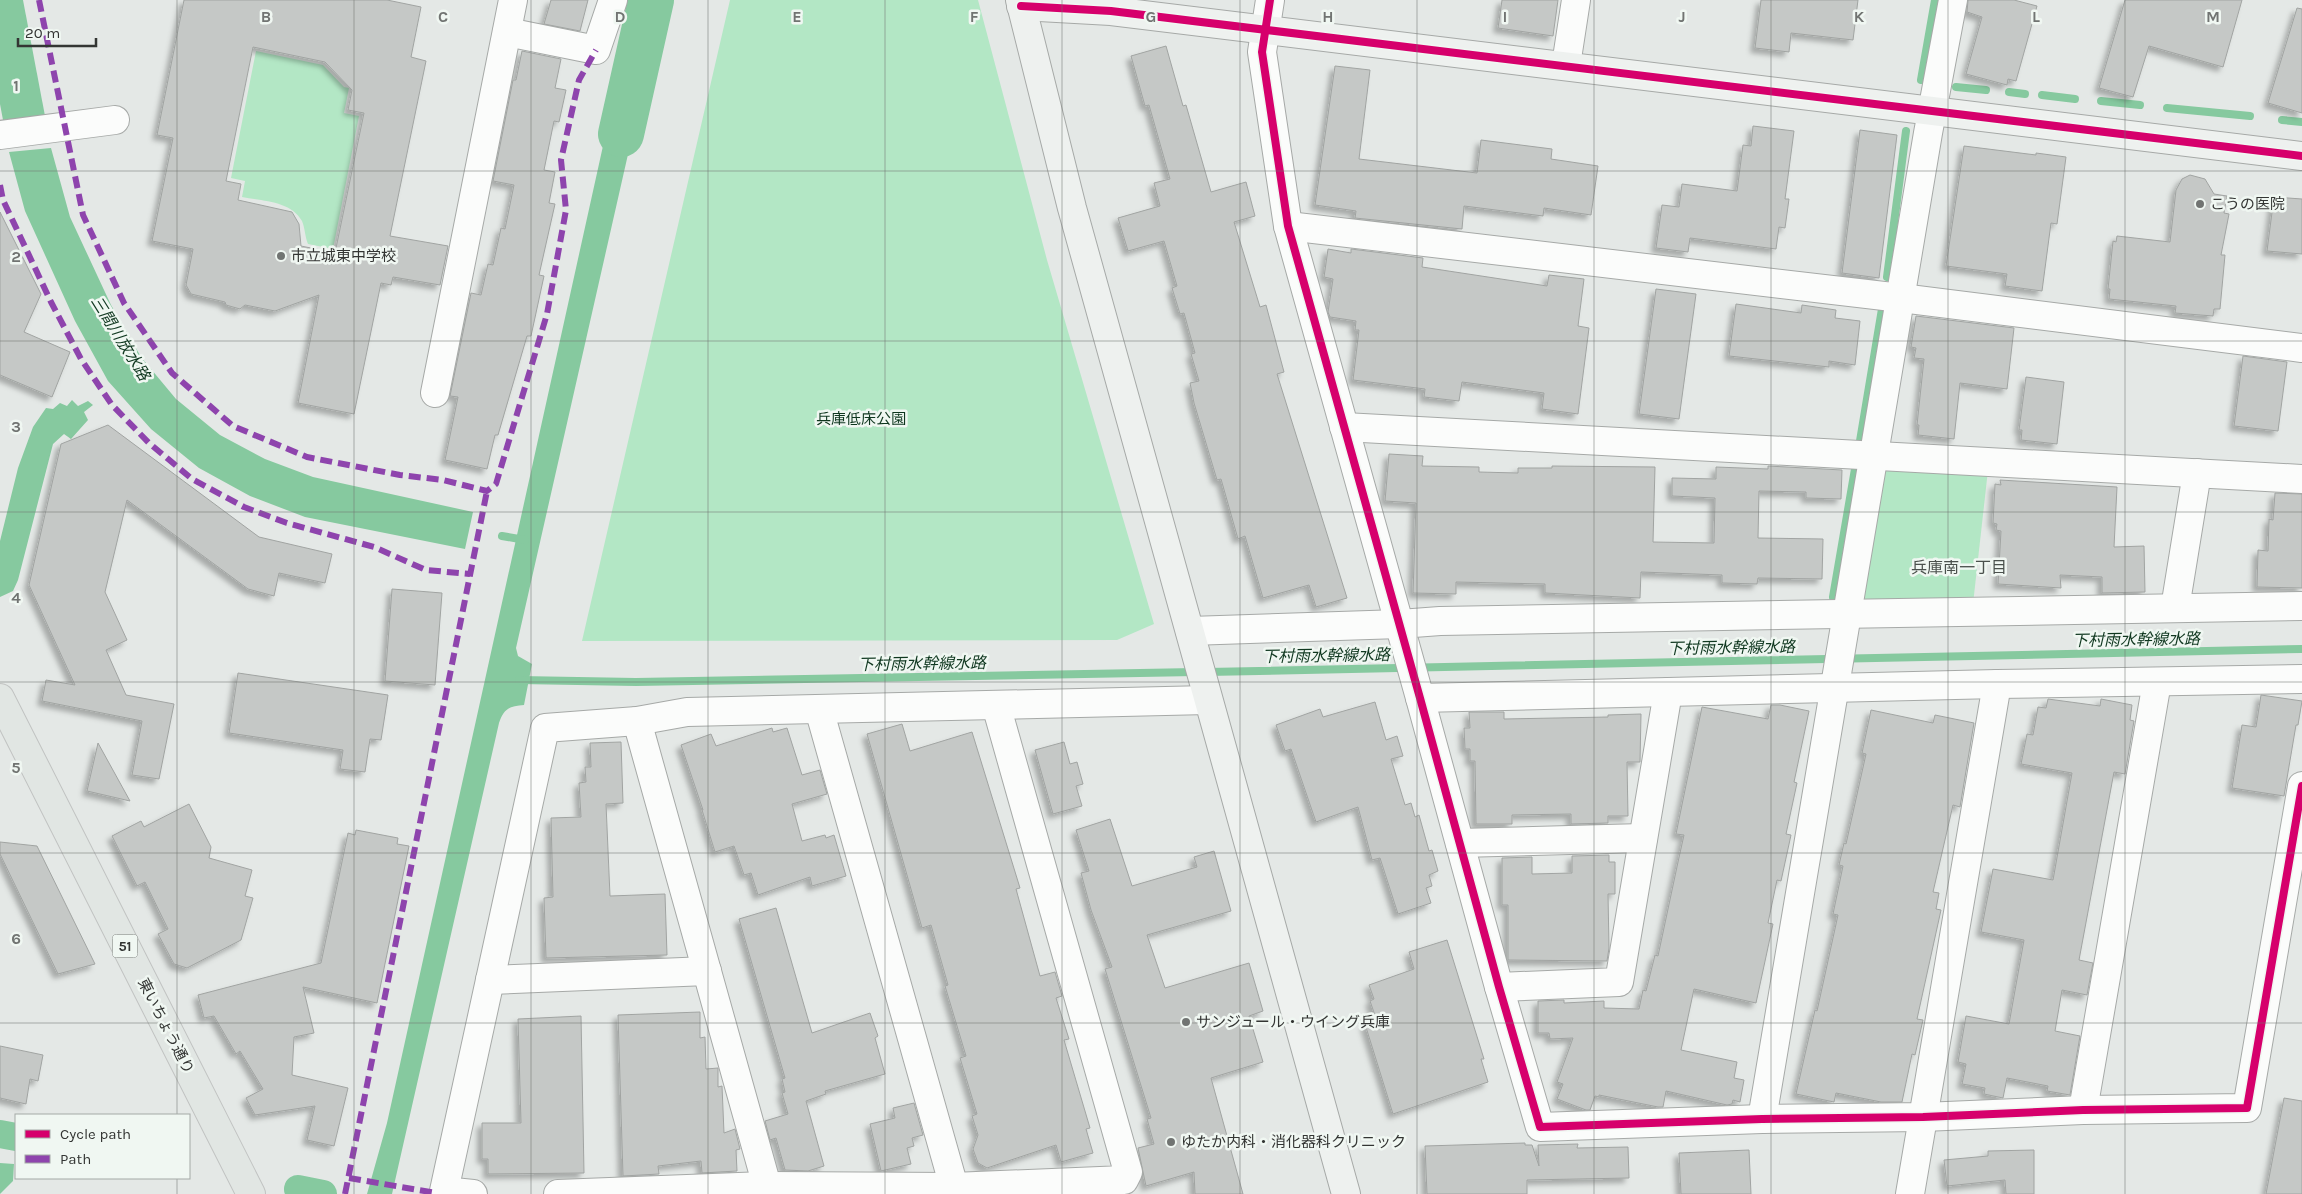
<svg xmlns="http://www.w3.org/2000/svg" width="2302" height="1194" font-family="Karla,'Noto Sans JP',sans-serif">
<defs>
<filter id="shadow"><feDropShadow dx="-4.5" dy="4.5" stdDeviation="2.5" flood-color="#0004"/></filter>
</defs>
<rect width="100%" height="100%" fill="#e4e8e6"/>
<!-- green -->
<g fill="#b3e7c5">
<polygon points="730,0 978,0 1047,260 1154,624 1117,640 582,641"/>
<path d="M256,51L323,65L344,87L349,88L344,113L359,116L333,249L308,244C305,237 305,228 302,221C291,201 263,201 242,197L245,181L231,178Z"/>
<polygon points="1884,465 1988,470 1973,604 1862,603"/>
</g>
<!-- water -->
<g fill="#86c99f">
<polygon points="0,0 23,0 45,116 3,120 0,104"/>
<polygon points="640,0 669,0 657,54 629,48"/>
<path d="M620,69L646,75L516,648L518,656L532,664L524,705C510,706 504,708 499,723L392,1194H367L387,1123Z"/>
<polygon points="51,148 70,217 111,305 141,357 176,399 220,435 265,459 313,477 473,512 465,549 305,517 250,496 199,468 151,429 108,381 75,321 25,211 9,152"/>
<polygon points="72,400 78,406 88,401 93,405 84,412 88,420 71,439 64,434 53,444 18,580 13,591 0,597 0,541 18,468 33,427 46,408 53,409 60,403 67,406"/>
<polygon points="0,1163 14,1164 13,1181 0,1194"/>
</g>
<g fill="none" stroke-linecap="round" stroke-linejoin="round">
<!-- stream -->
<g stroke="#86c99f" stroke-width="8">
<polyline points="1921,80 1935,0"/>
<polyline points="1956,87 1986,90"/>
<polyline points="2009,92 2025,94"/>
<polyline points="2042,95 2075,99"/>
<polyline points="2101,101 2140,105"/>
<polyline points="2167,108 2250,116"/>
<polyline points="2282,120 2302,122"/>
<polyline points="1887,277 1906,131"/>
<polyline points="1860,441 1882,309"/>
<polyline points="502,536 525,540"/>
<polyline points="1833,597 1855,469"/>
<polyline points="1207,672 2302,649"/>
<polyline points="519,680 636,682 1195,672"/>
</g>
<!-- canal -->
<g stroke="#86c99f" stroke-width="28">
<polyline points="0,1134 16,1137"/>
<polyline points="298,1189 323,1194"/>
</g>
<!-- river -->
<polyline stroke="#86c99f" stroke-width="46" points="621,134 651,0"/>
</g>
<!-- building -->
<g fill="#c5c8c6" stroke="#a1a4a2" fill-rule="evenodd" filter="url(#shadow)">
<path d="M184,0H387L421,7L411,57L426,61L390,236L448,246L440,285L393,277L391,285L381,283L354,414L298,403L319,295L275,311L245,305L240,309L226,305L225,302L191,294L186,285L193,249L152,241L173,138L157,135ZM253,47L325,62L352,90L348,110L364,113L335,253L301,246L299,224L292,212L238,200L241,184L226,181Z"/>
<polygon points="551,0 588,0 580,31 544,24"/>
<polygon points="1502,0 1558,0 1553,36 1498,28"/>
<polygon points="1761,0 1858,0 1853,40 1791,33 1789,52 1755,48"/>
<polygon points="1968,0 2014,0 2037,6 2016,81 2008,79 2007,85 1966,74 1982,17 1967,12"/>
<polygon points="2125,0 2242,0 2223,67 2149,46 2133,97 2099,88"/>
<polygon points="2297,8 2302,9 2302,113 2268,103"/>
<polygon points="1166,46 1183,106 1186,105 1211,192 1246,182 1255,216 1234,222 1260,307 1266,305 1284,372 1277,374 1347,598 1316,607 1309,585 1263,598 1245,536 1238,539 1221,479 1217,480 1194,403 1190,383 1199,381 1191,354 1195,353 1184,313 1180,314 1172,288 1177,286 1164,241 1128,251 1118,218 1160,206 1154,183 1170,179 1149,105 1145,106 1131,56"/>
<polygon points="522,51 561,59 555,88 566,90 559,122 554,121 544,170 555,172 549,203 555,204 539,275 544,276 531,336 527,336 498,435 495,435 487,469 445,460 458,397 450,396 471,293 481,295 488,264 493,265 501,228 505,229 514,185 493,181 513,80 516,80"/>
<polygon points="1335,66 1370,70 1359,159 1477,173 1481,140 1552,149 1551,159 1598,166 1591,215 1544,208 1543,216 1464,206 1462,229 1355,218 1356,211 1315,205"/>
<polygon points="1753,126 1794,131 1785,199 1789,199 1785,228 1779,227 1776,249 1690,238 1688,252 1656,248 1662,205 1679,207 1682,184 1737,191 1743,145 1751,146"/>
<polygon points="1860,130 1897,135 1879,278 1842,273"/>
<polygon points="1964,146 2036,155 2036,153 2066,157 2057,224 2051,223 2042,291 2005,286 2007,274 1946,266"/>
<polygon points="2190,175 2205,179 2214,194 2227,196 2224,213 2229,214 2221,255 2225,255 2220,309 2214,309 2213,316 2175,313 2176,306 2109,299 2110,289 2108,289 2113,241 2116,242 2117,236 2170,242 2176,190 2182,179"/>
<polygon points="2274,197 2302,199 2302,254 2267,251"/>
<polygon points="0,212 41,294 24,332 70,352 52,397 0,375"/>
<polygon points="1328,249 1351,253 1351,249 1423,258 1422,267 1547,286 1549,275 1584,279 1578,326 1589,328 1578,414 1542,409 1544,393 1462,382 1459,401 1424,397 1425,389 1353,380 1359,330 1355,330 1356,321 1330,317 1328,312 1333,279 1324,277"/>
<polygon points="1656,289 1696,294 1679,419 1639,414"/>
<polygon points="1736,304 1801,313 1802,305 1836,310 1835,318 1860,321 1855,365 1829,361 1829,367 1729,356"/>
<polygon points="1916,316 2014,328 2007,389 1960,383 1954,439 1918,435 1919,425 1917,425 1924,359 1914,358 1916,348 1911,347"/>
<polygon points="2243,356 2287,362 2278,431 2234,426"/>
<polygon points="2026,377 2064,382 2057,444 2021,440 2022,430 2019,430"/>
<polygon points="108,425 259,537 332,554 325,583 279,573 274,596 248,589 127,500 105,592 127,640 106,650 126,695 174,704 159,779 132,775 142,721 42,701 46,680 75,685 29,585 61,444"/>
<polygon points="1389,454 1423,456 1422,466 1479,467 1479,472 1518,473 1518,468 1552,468 1552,466 1655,467 1653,542 1714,543 1715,498 1672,496 1672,478 1716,479 1716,467 1768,469 1768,466 1842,470 1841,499 1806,498 1806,492 1759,491 1758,538 1823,539 1822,579 1758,578 1757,584 1722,583 1722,575 1641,572 1640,598 1545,593 1545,584 1456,582 1456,594 1413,593 1416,503 1385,501"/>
<polygon points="2000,480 2117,487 2114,547 2144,546 2145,592 2102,593 2102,577 2060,575 2061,588 1998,584 2001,531 1996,530 1997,524 1993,523 1995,484 2001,485"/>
<polygon points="2275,493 2302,494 2302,588 2257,587 2258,550 2268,551 2269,519 2273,520"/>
<polygon points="392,589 442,593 435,685 385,681"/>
<polygon points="238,673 388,695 381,740 370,739 365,772 340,769 343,750 229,733"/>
<polygon points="2261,695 2302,701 2298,725 2296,725 2284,796 2232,788 2242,725 2256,727"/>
<polygon points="2048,699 2100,706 2101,699 2132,705 2130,720 2134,721 2125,774 2114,772 2079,960 2093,963 2087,995 2062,990 2055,1031 2080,1036 2070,1095 2047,1091 2048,1086 2007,1078 2003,1098 1984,1094 1985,1088 1962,1084 1966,1064 1958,1062 1966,1016 2009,1024 2024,940 1981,932 1993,869 2053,880 2072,773 2021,764 2027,734 2033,735 2038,707 2046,708"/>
<polygon points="1375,702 1386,740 1397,736 1403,756 1391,759 1405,805 1411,803 1415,817 1419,815 1429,851 1432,850 1438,871 1429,875 1432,886 1426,888 1431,903 1398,914 1380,858 1372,860 1358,807 1316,822 1291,749 1285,751 1276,725 1320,709 1323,717"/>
<polygon points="1771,705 1780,705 1809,711 1794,782 1797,783 1786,834 1791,835 1781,881 1777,880 1768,923 1773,924 1756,1003 1694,989 1681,1050 1737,1062 1734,1078 1744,1080 1740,1102 1733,1100 1732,1104 1727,1105 1666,1091 1663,1107 1658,1107 1599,1095 1599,1097 1595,1096 1590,1110 1586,1110 1557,1099 1563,1084 1557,1082 1573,1038 1550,1039 1549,1033 1538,1033 1538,1001 1564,1000 1564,1003 1604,1001 1604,1008 1639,1009 1643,990 1646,991 1655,955 1658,956 1678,862 1684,835 1676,834 1702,707 1768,719"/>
<polygon points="1871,710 1933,723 1935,715 1974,723 1960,807 1953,805 1933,892 1939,893 1936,909 1941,910 1917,1019 1923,1020 1915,1055 1912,1054 1902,1102 1881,1102 1836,1093 1834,1102 1796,1094 1815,1010 1817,1011 1838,915 1833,914 1843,866 1839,865 1844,843 1846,844 1866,754 1862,753"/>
<polygon points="1469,712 1504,712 1504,719 1608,717 1608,715 1641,714 1640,762 1627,762 1628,816 1608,816 1608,823 1571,824 1571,814 1512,815 1512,824 1476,824 1475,761 1470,761 1470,749 1465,749 1464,728 1470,728"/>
<polygon points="902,724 910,751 972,732 1020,888 1016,889 1040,976 1055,972 1062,996 1056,998 1069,1039 1064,1040 1090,1128 1086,1129 1093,1153 1061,1162 1056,1145 987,1168 978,1163 973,1149 978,1135 972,1116 977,1114 960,1058 966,1056 945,986 948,985 931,925 922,928 867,734"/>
<polygon points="772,728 773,732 787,728 802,775 820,770 827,794 792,804 802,841 825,835 826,838 834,835 846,876 812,886 810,877 758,895 751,873 744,875 734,846 715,852 702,810 703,810 681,745 711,734 716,746"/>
<polygon points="621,742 623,803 606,804 610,896 665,894 667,955 546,958 544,898 553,897 551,818 581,817 579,783 586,782 585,767 591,767 590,743"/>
<polygon points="1064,742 1070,764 1077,762 1083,784 1076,786 1082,806 1053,814 1035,750"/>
<polygon points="98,743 130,801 87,791"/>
<polygon points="189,804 211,847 209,858 252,870 245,896 253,898 241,940 187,968 174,964 158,934 168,929 145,882 137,886 112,836 141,821 144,827"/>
<polygon points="1110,819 1132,886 1197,867 1194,857 1214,851 1231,911 1147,935 1165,988 1249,963 1263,1011 1249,1016 1263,1062 1211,1078 1243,1194 1195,1194 1194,1172 1146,1186 1138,1148 1154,1144 1147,1119 1151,1118 1105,969 1112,967 1091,910 1081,873 1089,871 1076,830"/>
<polygon points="356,830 398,838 397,844 409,846 377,1003 303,987 314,1033 294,1037 292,1075 348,1088 334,1146 307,1140 315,1106 255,1115 246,1098 263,1089 240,1051 236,1054 214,1016 204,1018 198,995 321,963 348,833 355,835"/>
<polygon points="0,842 37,846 95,964 58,974 0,854"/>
<polygon points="1609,855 1609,862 1615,862 1615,894 1608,894 1609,948 1607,961 1508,960 1508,905 1502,905 1502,858 1532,857 1532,874 1572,873 1572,856"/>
<polygon points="776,908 812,1033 870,1013 878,1036 875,1038 885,1074 825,1091 826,1094 806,1101 824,1166 808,1171 785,1170 776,1138 770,1140 765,1121 788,1114 782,1093 785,1092 782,1079 785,1078 739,919"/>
<polygon points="1447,940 1484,1059 1481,1059 1488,1082 1393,1114 1365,1024 1377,1021 1370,1001 1374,999 1369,985 1414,969 1409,952"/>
<polygon points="700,1012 700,1038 705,1037 706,1069 718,1068 718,1087 722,1086 724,1133 735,1129 740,1149 736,1150 737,1171 702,1173 701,1161 658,1166 659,1174 623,1176 618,1015"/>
<polygon points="581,1016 584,1173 488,1174 488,1159 482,1159 482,1123 521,1123 518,1019"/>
<polygon points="0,1046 43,1055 38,1081 30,1079 26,1104 0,1098"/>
<polygon points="2284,1098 2302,1101 2302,1194 2266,1194"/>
<polygon points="914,1103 923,1135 912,1138 914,1146 907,1148 911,1164 881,1171 870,1124 895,1118 893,1108"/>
<polygon points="1525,1143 1525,1145 1532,1145 1539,1166 1538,1145 1578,1144 1577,1148 1628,1147 1629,1178 1527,1180 1527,1194 1427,1194 1425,1146"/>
<polygon points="1749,1150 1751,1194 1681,1194 1679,1153"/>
<polygon points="2034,1150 2034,1194 2006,1194 2005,1180 1947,1186 1944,1160 1988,1156 1988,1151"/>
</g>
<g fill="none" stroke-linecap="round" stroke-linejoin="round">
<defs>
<g id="street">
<polyline points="1270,0 1262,52 1288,226 1420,698 1499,987 1540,1127 1762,1119 1923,1117 2083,1110 2247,1108 2302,786"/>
<polyline points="507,32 596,50 613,0"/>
<polyline points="1566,65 1576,0"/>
<polyline points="0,135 115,120"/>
<polyline points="1288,226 1901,298 2302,348"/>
<polyline points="435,393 513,0"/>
<polyline points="1344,427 2302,479"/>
<polyline points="2175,608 2197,473"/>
<polyline points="1190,631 1400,624 1440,621 2302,606"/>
<polyline points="1420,698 1997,684 2302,679"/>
<polyline points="819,709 956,1194"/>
<polyline points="637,721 767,1186"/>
<polyline points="1460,843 1643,838"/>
<polyline points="490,980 707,971"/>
<polyline points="1499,987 1619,982 1668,692"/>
<polyline points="2083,1110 2157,682"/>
<polyline points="1762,1119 1928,133 1953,0"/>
<polyline points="473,1194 444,1191 545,728 637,721 687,712 1208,700"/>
<polyline points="558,1194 767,1186 953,1187 1124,1180 1128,1172 996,705"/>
<polyline points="1910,1194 1997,684"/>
</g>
<g id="secondary">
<polyline points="1020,0 1072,208 1346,1194"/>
<polyline points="1021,6 1111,11 2302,156"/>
</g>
<polyline id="primary" points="0,698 251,1194"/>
</defs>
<!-- street casing -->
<use href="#street" stroke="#a6a9a7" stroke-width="30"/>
<!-- secondary casing -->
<use href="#secondary" stroke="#a6a9a7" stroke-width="30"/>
<!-- primary casing -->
<use href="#primary" stroke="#c1c3c2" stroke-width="30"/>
<!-- street -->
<use href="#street" stroke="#fbfcfb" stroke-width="28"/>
<!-- secondary -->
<use href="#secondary" stroke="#eef1ef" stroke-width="28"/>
<!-- primary -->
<use href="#primary" stroke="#e1e6e3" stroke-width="28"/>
<!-- quiet -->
<g stroke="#8e44ad" stroke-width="6" stroke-dasharray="12 6" stroke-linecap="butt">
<polyline points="39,0 83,215 124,303 172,373 233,426 307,457 400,475 443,480 487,491 496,484 547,314 566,210 561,160 579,80 596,50"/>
<polyline points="0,185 3,200 51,302 81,359 112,405 149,443 192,479 244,507 287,523 374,547 426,570 470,574"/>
<polyline points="349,1178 436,1193"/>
<polyline points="345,1194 487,491"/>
</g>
<defs>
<g id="cycleway">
<polyline points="1270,0 1262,52 1288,226 1420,698 1499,987 1540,1127 1762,1119 1923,1117 2083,1110 2247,1108 2302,786"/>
<polyline points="1021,6 1111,11 2302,156"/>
</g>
</defs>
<!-- cycleway casing -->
<use href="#cycleway" stroke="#f0f7f2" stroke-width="11"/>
<!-- cycleway -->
<use href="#cycleway" stroke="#d6006c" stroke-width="8"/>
</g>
<!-- grid -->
<path fill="none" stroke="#717472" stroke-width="1" stroke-opacity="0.55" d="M177,0V1115M354,0V1194M531,0V1194M708,0V1194M885,0V1194M1062,0V1194M1240,0V1194M1417,0V1194M1594,0V1194M1771,0V1194M1948,0V1194M2125,0V1194M0,171H2302M0,341H2302M0,512H2302M0,682H2302M0,853H2302M0,1023H2302M177,1178V1194"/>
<!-- markers -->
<g fill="#717472" stroke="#f0f7f2" stroke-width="2">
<circle cx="2200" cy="204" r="5"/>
<circle cx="281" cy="256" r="5"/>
<circle cx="1186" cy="1022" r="5"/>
<circle cx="1171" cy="1142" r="5"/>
</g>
<g text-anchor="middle" stroke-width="5" stroke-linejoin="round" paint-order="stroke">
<!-- shield labels -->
<rect fill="#f0f7f2" stroke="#6c6f6c" stroke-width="1" x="112.5" y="934.5" width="25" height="23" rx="4"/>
<g font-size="14" font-weight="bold" fill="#333533">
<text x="125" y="951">51</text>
</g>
<!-- poi labels -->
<g font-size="15" fill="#333533" stroke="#f0f7f2" text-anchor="start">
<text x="2210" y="209">こうの医院</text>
<text x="291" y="261">市立城東中学校</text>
<text x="1196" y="1027">サンジュール・ウイング兵庫</text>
<text x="1181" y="1147">ゆたか内科・消化器科クリニック</text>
</g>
<!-- park labels -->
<g font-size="15" fill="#0e361e" stroke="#f0f7f2">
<text x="861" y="424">兵庫低床公園</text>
</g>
<!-- street labels -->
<g font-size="15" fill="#333533" stroke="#f0f7f2">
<text transform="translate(166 1026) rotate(63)" y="5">東いちょう通り</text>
</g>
<!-- water labels -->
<g font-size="16" font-style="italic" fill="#103820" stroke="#f0f7f2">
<text transform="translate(121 338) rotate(58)" y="6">三間川放水路</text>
<text transform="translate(2136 639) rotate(-1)" y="6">下村雨水幹線水路</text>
<text transform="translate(1731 647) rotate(-1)" y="6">下村雨水幹線水路</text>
<text transform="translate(1326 655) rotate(-1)" y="6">下村雨水幹線水路</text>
<text transform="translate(922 663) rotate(-1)" y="6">下村雨水幹線水路</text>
</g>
<!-- neighbourhood labels -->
<g font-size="16" fill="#4b514d" stroke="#f0f7f2">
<text x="1959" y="573">兵庫南一丁目</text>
</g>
</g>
<g font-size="16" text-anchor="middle" font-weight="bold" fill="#717472" stroke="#f0f7f2" stroke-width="5" stroke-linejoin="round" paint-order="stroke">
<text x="266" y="22">B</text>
<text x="443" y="22">C</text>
<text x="620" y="22">D</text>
<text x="797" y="22">E</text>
<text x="974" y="22">F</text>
<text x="1151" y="22">G</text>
<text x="1328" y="22">H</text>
<text x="1505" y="22">I</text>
<text x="1682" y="22">J</text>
<text x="1859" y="22">K</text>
<text x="2036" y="22">L</text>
<text x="2213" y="22">M</text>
<text x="16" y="91">1</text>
<text x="16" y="262">2</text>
<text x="16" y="432">3</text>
<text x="16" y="603">4</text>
<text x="16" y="773">5</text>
<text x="16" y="944">6</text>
</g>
<!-- legend -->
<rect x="15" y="1114" width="175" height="65" fill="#f0f7f2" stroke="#a4a9a6"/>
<rect x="25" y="1130" width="25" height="8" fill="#d6006c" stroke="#a4a9a6"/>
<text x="60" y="1139" font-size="15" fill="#333533">Cycle path</text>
<rect x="25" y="1155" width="25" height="8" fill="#8e44ad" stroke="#a4a9a6"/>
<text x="60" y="1164" font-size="15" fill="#333533">Path</text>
<!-- scale -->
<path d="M18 38v8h78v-8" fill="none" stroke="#333533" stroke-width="2.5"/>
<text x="25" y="38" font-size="15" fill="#333533" stroke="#f0f7f2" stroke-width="4" paint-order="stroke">20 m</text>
</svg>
